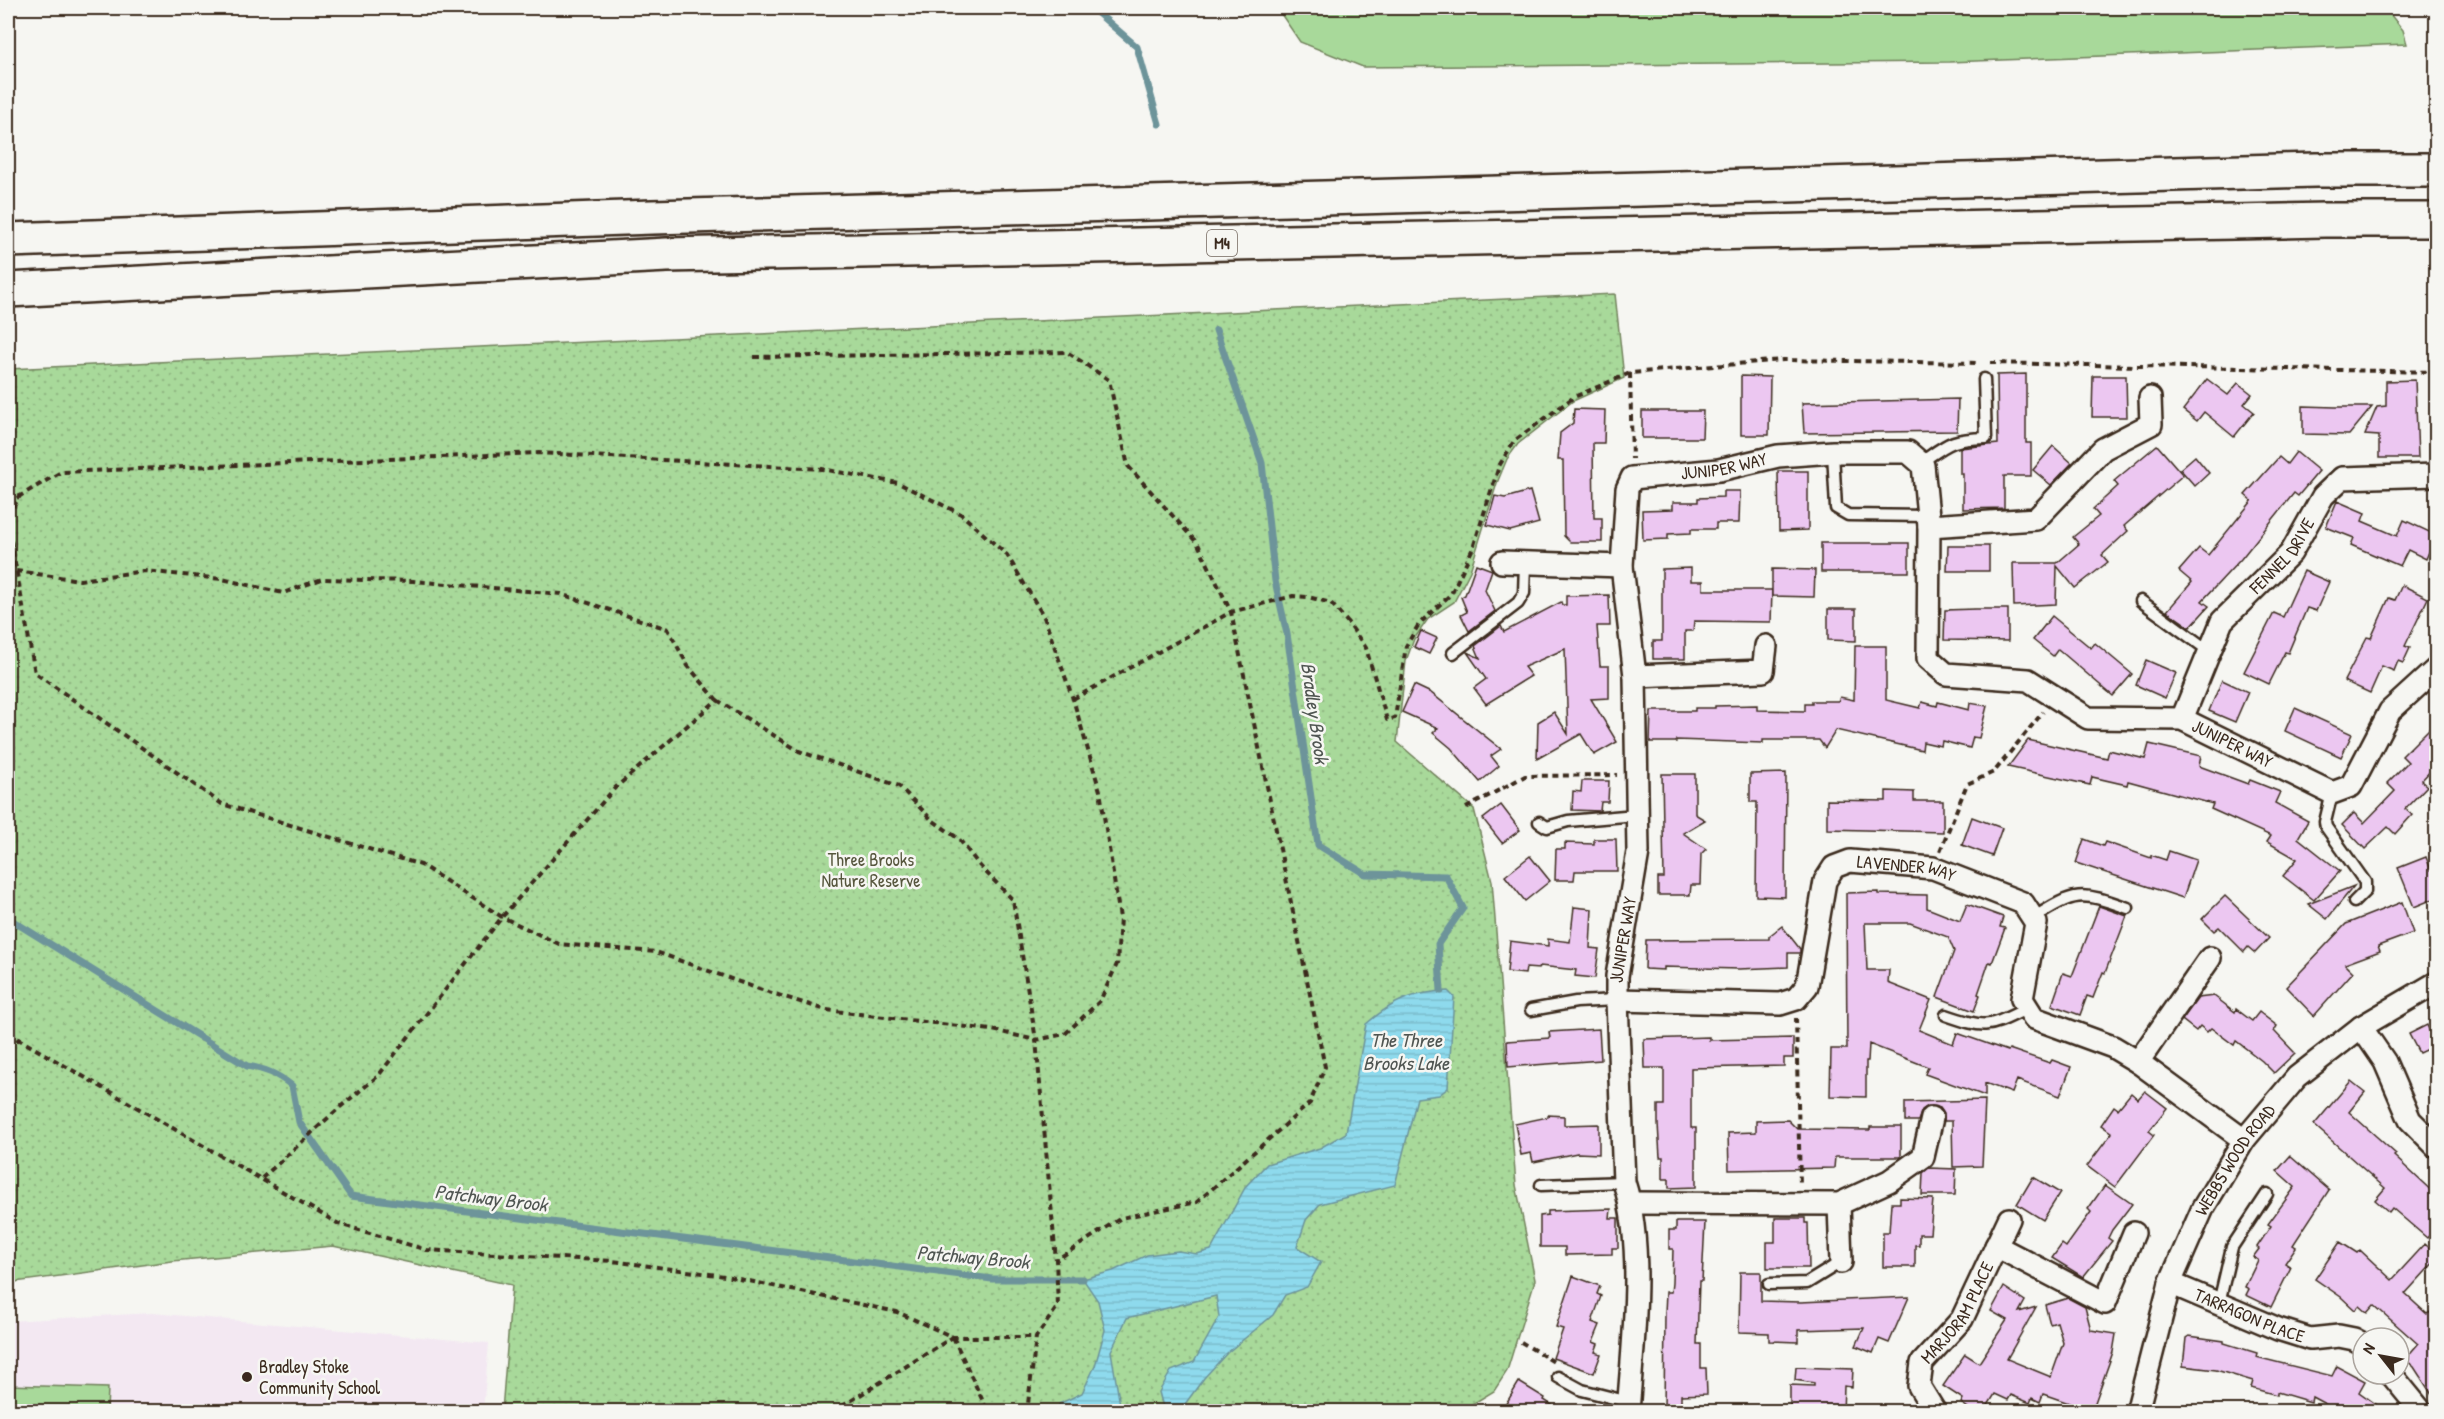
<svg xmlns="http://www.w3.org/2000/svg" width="2444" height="1419" font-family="'Patrick Hand',sans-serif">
<defs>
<pattern id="park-dots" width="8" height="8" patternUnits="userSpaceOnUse" patternTransform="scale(1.5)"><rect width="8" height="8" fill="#a8d99a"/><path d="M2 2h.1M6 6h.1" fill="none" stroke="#92ba84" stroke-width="1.8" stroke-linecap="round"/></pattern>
<pattern id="water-rules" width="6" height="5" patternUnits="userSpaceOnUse" patternTransform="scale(1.5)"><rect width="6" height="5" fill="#8edaed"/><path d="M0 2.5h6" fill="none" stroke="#7bbbcb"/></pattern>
</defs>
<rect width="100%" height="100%" fill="#f6f6f2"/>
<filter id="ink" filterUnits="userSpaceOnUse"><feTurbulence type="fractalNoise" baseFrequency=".0167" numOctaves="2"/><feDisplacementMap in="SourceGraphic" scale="12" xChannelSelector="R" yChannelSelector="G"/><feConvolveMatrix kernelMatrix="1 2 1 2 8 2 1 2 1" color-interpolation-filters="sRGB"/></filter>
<g filter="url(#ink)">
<!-- built -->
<polygon fill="#f3e8f2" points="152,1313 489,1343 483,1411 8,1412 8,1321"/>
<!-- grass -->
<g fill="#a8d99a" stroke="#72825c" stroke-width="1.5">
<polygon points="1277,8 2385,8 2403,30 2407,44 1949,62 1363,67 1300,42"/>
<polygon points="8,1385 108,1388 107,1411 8,1411"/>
</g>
<!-- park -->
<polygon fill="url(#park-dots)" stroke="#72825c" stroke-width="1.5" points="1615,294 1624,378 1573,401 1518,444 1507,459 1497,483 1470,571 1454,602 1428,619 1414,639 1406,661 1397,742 1474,809 1492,881 1516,1185 1535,1280 1507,1371 1494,1391 1461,1411 502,1411 512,1285 333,1246 172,1261 8,1283 8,369"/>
<!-- water -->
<path fill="url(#water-rules)" stroke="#6d949a" stroke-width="1.5" d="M1448,991L1454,997L1448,1088L1439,1095L1417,1098L1395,1185L1320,1204L1306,1220L1297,1247L1321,1262L1307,1287L1285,1295L1273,1315L1227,1353L1204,1378L1180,1411H1164L1159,1392L1171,1371L1194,1362L1219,1317L1216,1296L1127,1318L1111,1351L1121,1411H1059V1404L1082,1393L1095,1366L1105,1330L1098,1301L1083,1279L1113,1271L1147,1255L1178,1251L1197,1254L1211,1250L1246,1186L1267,1164L1320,1148L1346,1133L1366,1024C1393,1001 1412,992 1448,991Z"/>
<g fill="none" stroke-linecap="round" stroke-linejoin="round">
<!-- stream -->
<g stroke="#6d949a" stroke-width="7">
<polyline points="1092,8 1137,47 1159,124"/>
<polyline points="1216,330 1262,463 1275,581 1287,634 1318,845 1365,874 1446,876 1463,908 1438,944 1441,991"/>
<path d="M8,918L247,1066C265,1069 278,1074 292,1086L299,1122L351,1196L992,1279H1083"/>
</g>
</g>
<!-- building -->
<g fill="#ecc7f1" stroke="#3b2a1e" stroke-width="1.5">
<polygon points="2026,374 2026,443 2031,443 2031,476 2004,476 2004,508 1963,509 1963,474 1960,474 1960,448 1998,444 1997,375"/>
<polygon points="1741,376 1770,377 1769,435 1741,435"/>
<polygon points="2093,376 2126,376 2127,417 2092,417"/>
<polygon points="2207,379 2228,395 2238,383 2252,394 2244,404 2254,412 2234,437 2204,412 2197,421 2183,410"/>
<polygon points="2415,380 2418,458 2379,458 2379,436 2365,435 2377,407 2386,406 2386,381"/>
<polygon points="1958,399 1957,431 1804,433 1802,403"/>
<polygon points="2303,406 2335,407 2372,407 2349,435 2303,434"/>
<polygon points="1574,409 1605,410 1604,443 1593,443 1594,518 1602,518 1602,542 1570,542 1564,536 1563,460 1558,460 1560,433 1573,423"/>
<polygon points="1642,411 1703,411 1702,438 1642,438"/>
<polygon points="2157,445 2183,475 2124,526 2128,531 2102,555 2108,562 2075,588 2057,566 2056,604 2014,606 2013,563 2057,563 2079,544 2073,537 2099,516 2093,509 2118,486 2114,481"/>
<polygon points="2053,446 2072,463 2051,485 2033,470"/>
<polygon points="2296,452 2319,471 2298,496 2294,493 2241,559 2202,601 2209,606 2190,627 2167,611 2192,582 2179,571 2199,548 2208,555 2252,501 2245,495 2279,457 2287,464"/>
<polygon points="2195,456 2209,473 2195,486 2180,469"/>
<polygon points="1778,471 1808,471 1808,530 1779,531"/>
<polygon points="1530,491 1539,523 1510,531 1487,525 1495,496 1505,498"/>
<polygon points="1723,491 1740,491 1739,523 1716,523 1716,529 1691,529 1691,533 1668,534 1668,539 1643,540 1642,510 1673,509 1673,502 1698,502 1698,498 1723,497"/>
<polygon points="2337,501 2365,513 2362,521 2397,536 2404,520 2436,535 2426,559 2408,550 2400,566 2351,545 2354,538 2326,527"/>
<rect x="1821" y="543" width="88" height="29"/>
<polygon points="1948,546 1989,546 1989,571 1947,571"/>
<polygon points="1476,564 1492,570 1485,590 1495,611 1469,631 1461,615 1467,612 1461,597 1465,595"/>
<polygon points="1691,568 1691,581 1703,581 1703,590 1772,590 1771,622 1694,621 1693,631 1685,631 1685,659 1653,659 1653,641 1662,641 1662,569"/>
<polygon points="1772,569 1815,570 1814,597 1772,596"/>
<polygon points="2304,571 2329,582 2316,611 2307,608 2288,653 2285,652 2269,684 2244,672 2274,613 2283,617"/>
<polygon points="2402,585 2428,598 2405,646 2410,648 2403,663 2398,661 2394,671 2382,666 2370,693 2344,681 2367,637 2371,638 2389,598 2395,600"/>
<polygon points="1609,595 1610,626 1597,626 1600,666 1609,666 1609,698 1591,699 1617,742 1594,755 1581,734 1537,759 1538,722 1554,712 1568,734 1565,649 1524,667 1531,676 1486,704 1474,688 1486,679 1467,652 1480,658 1475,646 1501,626 1504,632 1561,602 1562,605 1566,605 1566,596"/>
<polygon points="1828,609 1856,609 1856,641 1828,640"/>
<polygon points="1975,609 2008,609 2008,641 1944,640 1945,610"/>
<polygon points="2052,616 2091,648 2095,643 2132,674 2113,696 2058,649 2053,656 2033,640"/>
<polygon points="1421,631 1437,638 1429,654 1414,647"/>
<polygon points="1855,646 1886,646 1886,700 1920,708 1922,702 1937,706 1938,702 1969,710 1970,703 1987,706 1979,738 1973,737 1970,748 1942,741 1941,746 1923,742 1922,750 1836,730 1825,748 1819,740 1763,740 1763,743 1676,740 1676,742 1650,742 1651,711 1695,711 1695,708 1715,708 1715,706 1757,705 1757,710 1805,711 1805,704 1812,704 1812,701 1838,701 1840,697 1854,700"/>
<polygon points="2146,660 2176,673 2165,698 2136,685"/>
<polygon points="2222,680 2248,692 2235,722 2209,711"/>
<polygon points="1414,685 1431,693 1501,749 1491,756 1499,766 1480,782 1451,748 1433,733 1438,728 1402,712"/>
<polygon points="2295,708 2352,734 2341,757 2285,731"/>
<polygon points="2436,722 2436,765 2421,781 2427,786 2405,809 2412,815 2395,834 2388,827 2365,849 2342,825 2354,813 2364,823 2395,791 2387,783 2408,762 2402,756"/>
<polygon points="2028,740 2107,758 2109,750 2145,759 2149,744 2201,756 2199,766 2248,784 2250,780 2280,792 2275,803 2308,821 2298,838 2340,871 2314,900 2283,876 2297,859 2267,842 2271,836 2211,809 2213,804 2128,781 2127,785 2092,777 2090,785 2008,767"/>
<polygon points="1786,773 1785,897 1756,896 1757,802 1750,802 1750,774"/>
<polygon points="1662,774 1695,774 1695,814 1705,820 1683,833 1706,849 1701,854 1700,885 1691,885 1690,895 1658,895 1658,878 1664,878"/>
<polygon points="1582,781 1609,781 1608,802 1601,802 1600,811 1572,810 1573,791 1581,792"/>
<polygon points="1886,791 1914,792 1914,801 1943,801 1943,832 1827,829 1827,800 1886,801"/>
<polygon points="1501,805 1520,830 1502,843 1483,819"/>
<polygon points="1972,817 2002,828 1992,856 1962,845"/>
<polygon points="1594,839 1616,839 1617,871 1575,871 1574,880 1555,880 1556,849 1565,849 1565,843 1594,844"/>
<polygon points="2084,839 2103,846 2105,842 2151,858 2151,855 2166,860 2169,851 2196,860 2183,898 2076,863"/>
<polygon points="1530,856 1550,881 1525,901 1505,876"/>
<polygon points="2426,857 2431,870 2436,867 2436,898 2414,907 2398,868"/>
<polygon points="2354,886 2327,919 2308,904"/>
<polygon points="1879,892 1879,894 1927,895 1927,908 1960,921 1967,904 2003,917 2000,927 2005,928 1992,963 1989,962 1978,994 1980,995 1974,1011 1937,997 1954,951 1948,937 1910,923 1865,923 1867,970 1889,970 1888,983 1931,1000 1919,1030 1953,1044 1957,1033 2008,1051 2009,1049 2050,1063 2052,1060 2071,1067 2060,1096 2017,1080 2012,1093 1985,1083 1985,1096 1925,1074 1928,1067 1869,1044 1868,1061 1866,1061 1866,1097 1830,1096 1831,1049 1847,1049 1846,893"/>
<polygon points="2225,896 2269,938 2255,953 2248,947 2244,952 2219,927 2214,931 2202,919"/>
<polygon points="2402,902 2413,933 2378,946 2380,951 2345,964 2353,972 2314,1016 2286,987 2346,924"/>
<polygon points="2099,906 2127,916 2105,973 2103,972 2093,998 2087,996 2080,1015 2052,1005 2063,973 2072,976"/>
<polygon points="1574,907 1592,909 1590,948 1599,949 1595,978 1575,976 1576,970 1540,966 1539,969 1526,968 1525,974 1507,972 1510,941 1548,946 1548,939 1570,942"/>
<polygon points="1782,926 1800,949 1800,953 1788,953 1788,967 1739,969 1664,967 1664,970 1645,969 1646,940 1769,939 1769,936"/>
<polygon points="2214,996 2235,1012 2236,1009 2252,1021 2259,1012 2277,1026 2274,1031 2295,1053 2274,1073 2262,1061 2236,1041 2234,1045 2211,1028 2207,1032 2200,1026 2196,1031 2182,1020 2198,998"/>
<polygon points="2427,1025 2436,1045 2419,1053 2409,1034"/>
<polygon points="1599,1029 1601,1060 1508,1067 1507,1041 1550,1038 1549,1032"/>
<polygon points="1709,1037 1709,1040 1793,1038 1793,1058 1784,1058 1784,1066 1691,1068 1691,1128 1696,1128 1696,1187 1669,1188 1669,1179 1663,1179 1663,1157 1660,1157 1658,1124 1658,1105 1664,1105 1664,1068 1645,1068 1644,1039"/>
<polygon points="2351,1081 2365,1092 2349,1112 2396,1154 2394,1156 2436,1195 2436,1228 2427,1238 2392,1208 2389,1212 2375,1200 2385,1188 2314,1125"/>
<polygon points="2145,1091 2167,1108 2149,1131 2154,1135 2115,1187 2087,1166 2112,1133 2101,1125 2114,1106 2118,1109 2131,1093 2138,1099"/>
<polygon points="1985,1100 1982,1166 1953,1167 1952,1121 1944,1121 1944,1114 1940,1108 1928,1106 1922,1110 1918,1121 1905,1121 1905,1102"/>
<polygon points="1548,1115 1564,1116 1564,1125 1599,1124 1599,1154 1577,1153 1533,1162 1531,1153 1521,1155 1515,1124 1548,1117"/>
<polygon points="1788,1120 1797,1129 1870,1130 1870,1127 1901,1127 1901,1157 1835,1157 1834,1168 1729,1170 1728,1133 1756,1132 1756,1121"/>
<polygon points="2290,1156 2329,1190 2293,1245 2296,1247 2285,1263 2291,1267 2271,1307 2246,1295 2249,1289 2245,1287 2258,1260 2253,1257 2259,1249 2257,1247 2271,1226 2268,1224 2295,1187 2277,1171"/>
<polygon points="1929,1168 1956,1169 1955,1195 1922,1195 1923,1173"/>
<polygon points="2033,1177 2060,1193 2043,1220 2017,1204"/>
<polygon points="2105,1185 2132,1204 2112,1230 2108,1238 2112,1241 2083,1277 2052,1258 2062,1244 2066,1247 2091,1212 2088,1209"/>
<polygon points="1900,1198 1933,1199 1930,1234 1919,1234 1919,1245 1915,1245 1915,1267 1883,1267 1883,1232 1889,1232 1891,1203 1900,1203"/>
<polygon points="1611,1209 1610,1218 1618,1218 1618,1248 1612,1248 1612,1254 1565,1255 1565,1247 1540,1247 1540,1216 1548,1215 1548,1211"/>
<polygon points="1775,1218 1805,1218 1805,1223 1808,1223 1809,1268 1767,1268 1767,1242 1775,1242"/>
<polygon points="1676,1222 1705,1222 1702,1281 1699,1281 1697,1344 1701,1344 1701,1368 1706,1368 1707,1394 1681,1395 1681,1412 1664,1412 1665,1313 1666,1292 1671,1292 1672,1283 1673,1249 1669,1249 1669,1230 1676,1230"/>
<polygon points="2340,1242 2357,1253 2360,1250 2392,1280 2425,1244 2436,1254 2436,1260 2405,1294 2427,1314 2436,1309 2436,1401 2414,1367 2405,1359 2418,1344 2374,1305 2367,1313 2359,1306 2355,1310 2341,1297 2315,1279"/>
<polygon points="1740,1272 1761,1272 1761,1301 1801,1302 1909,1297 1889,1343 1879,1339 1873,1353 1856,1346 1864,1328 1798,1330 1798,1342 1769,1341 1769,1333 1739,1332"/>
<polygon points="1573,1276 1600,1286 1597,1294 1601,1296 1592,1322 1600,1325 1593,1342 1598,1344 1595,1352 1601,1354 1594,1373 1553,1358 1563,1329 1556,1327"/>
<polygon points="2004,1287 2025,1301 2019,1312 2036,1307 2007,1359 2051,1377 2063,1343 2057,1322 2050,1324 2045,1305 2068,1298 2085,1307 2091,1330 2116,1334 2113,1352 2092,1411 2043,1394 2040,1402 2032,1398 2030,1403 2011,1395 2008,1400 1995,1394 1984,1412 1974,1412 1961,1403 1963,1399 1943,1386 1965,1354 1979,1363 2007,1320 1991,1311"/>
<polygon points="2189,1336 2224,1341 2224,1343 2257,1353 2256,1357 2332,1376 2337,1366 2365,1381 2359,1392 2387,1412 2340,1412 2312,1397 2311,1402 2277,1392 2277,1395 2251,1388 2253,1381 2216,1370 2183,1366 2186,1338"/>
<polygon points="1796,1367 1853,1369 1852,1387 1844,1386 1843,1412 1790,1412 1790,1385 1814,1386 1814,1383 1795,1380"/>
<polygon points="1519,1382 1545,1398 1544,1400 1563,1412 1501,1412"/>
</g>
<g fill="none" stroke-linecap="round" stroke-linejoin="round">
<defs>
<g id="service">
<polyline points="1833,452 1836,508 1848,515 1928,516"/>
<path d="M1920,463C1949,443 1950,439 1986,438L1984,379"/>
<polyline points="2141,601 2209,651"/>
<polyline points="1453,653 1518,603 1524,593 1525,563"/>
<polyline points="2332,793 2325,822 2326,827 2365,882 2365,891 2354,902"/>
<polyline points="1539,822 1547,827 1568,821 1636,815"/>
<path d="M2033,918C2076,891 2080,891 2128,908"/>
<polyline points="1531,1010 1576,1002 1617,1000"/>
<path d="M1946,1015C1989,1030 1988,1027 2028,1008"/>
<polyline points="1541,1185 1624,1182"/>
<polyline points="1769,1284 1807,1283 1841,1262"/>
<polyline points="2219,1303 2232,1247 2267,1194"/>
<polyline points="1558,1377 1582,1390 1629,1402"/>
</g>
<g id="minor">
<polyline points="1929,526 2036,519 2103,449 2151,424 2150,398"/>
<polyline points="1502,562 1622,566"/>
<polyline points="1635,676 1763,671 1766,646"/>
<path id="s1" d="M2182,719L2222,621L2291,553L2323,496L2342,478L2436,475"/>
<path id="s2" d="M1617,1000L1780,1004L1796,999L1807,986L1825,881L1834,867L1850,861L1933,868L2023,903L2036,923L2022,999L2034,1018L2113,1047L2138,1062L2244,1140"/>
<polyline points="2361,1027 2385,1062 2410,1120 2436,1146"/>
<polyline points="2138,1062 2210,958"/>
<polyline points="1631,1203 1839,1204 1889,1181 1923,1157 1932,1118"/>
<polyline points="1839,1204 1841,1262"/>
<polyline points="1996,1246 2105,1303 2134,1233"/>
<path id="s3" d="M2170,1283L2278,1329L2310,1339L2339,1336L2354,1339L2363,1344"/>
<polyline points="2391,1374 2422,1412"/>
<path id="s4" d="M1628,1412C1633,1343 1645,1247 1624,1182L1617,1000V976L1638,852L1635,676L1622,566L1627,489L1632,478L1719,470L1778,456L1833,452H1908L1923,465L1929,526L1928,658L1946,674L2028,680L2088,718L2182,719L2332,793L2351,786L2390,711L2436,669"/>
<path id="s5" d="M1935,1412L1919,1386L1922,1363L1962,1319L2009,1219"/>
<path id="s6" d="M2137,1412L2170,1283L2203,1208L2244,1140L2297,1077L2361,1027L2436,983"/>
</g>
<g id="motorway">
<polyline points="8,240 652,217 2316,170 2436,170"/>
<polyline points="8,290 667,255 2325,220 2436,220"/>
</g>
</defs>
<!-- service casing -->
<use href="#service" stroke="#3b2a1e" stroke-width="15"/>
<!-- minor casing -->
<use href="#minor" stroke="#3b2a1e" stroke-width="26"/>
<!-- motorway casing -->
<use href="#motorway" stroke="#3b2a1e" stroke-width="38"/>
<!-- path -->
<g stroke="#3b2a1e" stroke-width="4" stroke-dasharray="6 4.5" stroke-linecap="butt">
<polyline points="754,357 1067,352 1109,380 1128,466 1198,544 1231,612 1325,1067 1310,1103 1197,1202 1121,1218 1056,1260"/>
<polyline points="1990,363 2436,372"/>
<polyline points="1630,373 1632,459"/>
<polyline points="8,504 20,496"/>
<polyline points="8,516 20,496 61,472 539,453 822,469 898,483 961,514 1007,555 1044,617 1073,699 1100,791 1120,918 1117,964 1100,1001 1065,1034 1036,1040 992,1030 826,1010 759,989 656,952 559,944 502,917 421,865 222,804 35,673 8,524"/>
<polyline points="16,571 80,580 144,571 222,579 283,593 322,579 413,581 561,594 668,629 688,666 717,700 615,788 502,917 378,1076 339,1108 261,1179"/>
<polyline points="1073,699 1231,612 1293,596 1308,597 1331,603 1349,624 1366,648 1387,720 1395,718 1406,646 1419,624 1451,594 1473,548 1499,466 1514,441 1574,397 1630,373 1783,360 1979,363"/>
<polyline points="717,700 799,751 899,786 932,820 959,839 979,865 1013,900 1036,1040 1056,1260 1058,1306 1036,1337 1027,1412"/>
<polyline points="1466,808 1525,776 1617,775"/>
<polyline points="1940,851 1967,784 1994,772 2043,712"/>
<polyline points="1796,1018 1800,1185"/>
<polyline points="8,1033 339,1224 427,1250 612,1261 725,1276 897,1312 953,1337 1036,1337"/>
<polyline points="8,1048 19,1039"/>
<polyline points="953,1337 988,1412"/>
<polyline points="1521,1342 1554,1362"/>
<polyline points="833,1412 953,1337"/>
</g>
<!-- service -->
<use href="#service" stroke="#f6f6f2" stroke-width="10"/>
<!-- minor -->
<use href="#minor" stroke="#f6f6f2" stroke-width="21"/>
<!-- motorway -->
<use href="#motorway" stroke="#f6f6f2" stroke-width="33"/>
</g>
</g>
<!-- markers -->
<circle fill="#3b2a1e" stroke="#f6f6f2" stroke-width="2" cx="247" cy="1377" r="6"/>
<g text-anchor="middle" stroke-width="5" stroke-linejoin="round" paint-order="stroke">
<!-- shield labels -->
<rect fill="#f6f6f2" stroke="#73675e" stroke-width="1.5" x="1207" y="230" width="30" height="26" rx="4.5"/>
<g font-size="16" font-weight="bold" fill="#3b2a1e">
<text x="1222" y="249">M4</text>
</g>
<!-- street labels -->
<g font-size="18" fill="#3b2a1e" stroke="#f6f6f2">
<text dy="6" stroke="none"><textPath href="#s4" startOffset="1032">JUNIPER WAY</textPath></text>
<text dy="6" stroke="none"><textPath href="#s1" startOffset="195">FENNEL DRIVE</textPath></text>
<text dy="6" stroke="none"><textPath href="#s4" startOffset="1758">JUNIPER WAY</textPath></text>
<text dy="6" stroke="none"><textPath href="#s2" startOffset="394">LAVENDER WAY</textPath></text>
<text dy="6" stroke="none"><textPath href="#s4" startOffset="474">JUNIPER WAY</textPath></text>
<text dy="6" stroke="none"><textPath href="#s6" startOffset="273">WEBBS WOOD ROAD</textPath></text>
<text dy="6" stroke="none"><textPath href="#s5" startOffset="116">MARJORAM PLACE</textPath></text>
<text dy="6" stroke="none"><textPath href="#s3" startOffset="86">TARRAGON PLACE</textPath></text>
</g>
<!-- park labels -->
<g font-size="18" fill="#56563d" stroke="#f6f6f2">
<text x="871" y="866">Three Brooks<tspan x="871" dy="21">Nature Reserve</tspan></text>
</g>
<!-- poi labels -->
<g font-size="18" fill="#3b2a1e" stroke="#f6f6f2" text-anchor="start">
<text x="259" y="1373">Bradley Stoke<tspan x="259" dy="21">Community School</tspan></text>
</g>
<!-- water labels -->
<g font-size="20" font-style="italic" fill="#505652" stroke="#f6f6f2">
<text transform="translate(1315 713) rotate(82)" y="7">Bradley Brook</text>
<text x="1406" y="1047">The Three<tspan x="1406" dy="23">Brooks Lake</tspan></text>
<text transform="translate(491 1198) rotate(7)" y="7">Patchway Brook</text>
<text transform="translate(973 1257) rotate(5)" y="7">Patchway Brook</text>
</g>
</g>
<!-- margin -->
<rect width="2444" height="1419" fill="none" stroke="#f6f6f2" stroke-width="30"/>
<rect x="15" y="15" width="2414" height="1389" fill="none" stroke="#3b2a1e" stroke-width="2" filter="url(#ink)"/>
<!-- north arrow -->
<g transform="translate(2381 1356) rotate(301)"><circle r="28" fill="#f6f6f2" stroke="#aba49d" stroke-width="1.5"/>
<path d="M0-4.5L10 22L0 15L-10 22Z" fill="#3b2a1e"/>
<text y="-9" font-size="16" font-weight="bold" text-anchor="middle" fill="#3b2a1e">N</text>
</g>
</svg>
